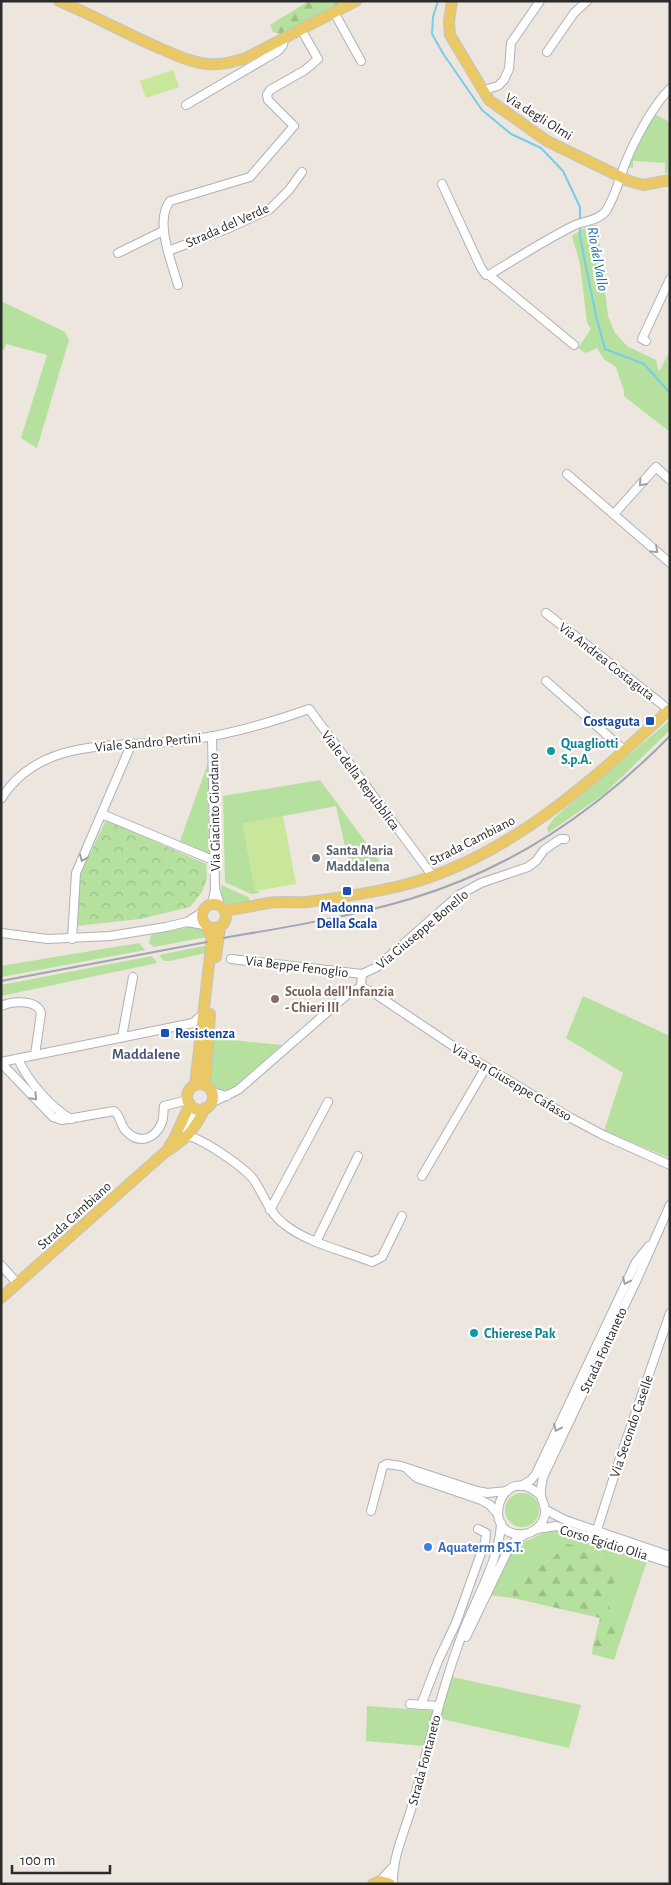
<svg xmlns="http://www.w3.org/2000/svg" width="671" height="1885" font-family="'Alegreya Sans',sans-serif">
<defs>
<pattern id="forest-firs" width="22" height="20" patternUnits="userSpaceOnUse" patternTransform="scale(1.25)"><rect width="22" height="20" fill="#b5e09d"/><path d="M5 1l3.5 6h-7zM16 11l3.5 6h-7z" fill="#9cc087"/></pattern>
<pattern id="park-crowns" width="20" height="18" patternUnits="userSpaceOnUse" patternTransform="scale(1.25)"><rect width="20" height="18" fill="#b5e09d"/><path d="M2 6a3 3 0 1 1 6 0M12 15a3 3 0 1 1 6 0" fill="none" stroke="#9cc087"/></pattern>
</defs>
<rect width="100%" height="100%" fill="#ece6de"/>
<!-- grass -->
<g fill="#b5e09d">
<polygon points="654,114 670,122 670,174 665,173 665,163 633,161 633,168 628,167"/>
<polygon points="589,225 597,225 608,316 615,333 627,346 656,360 658,369 660,371 670,350 670,432 624,396 624,391 616,367 604,359 597,348 586,353 578,348 591,329 587,323 580,264 572,236"/>
<polygon points="1,301 65,332 69,340 37,448 21,438 47,355 6,344 4,350 1,349"/>
<polygon points="670,720 670,730 604,794 548,833 547,828 554,818"/>
<polygon points="208,763 209,854 180,841"/>
<polygon points="320,780 381,863 350,869 336,806 243,824 255,891 259,891 259,893 251,894 225,882 223,796"/>
<polygon points="221,885 248,897 251,902 229,905 222,900"/>
<path d="M193,926C201,928 205,929 206,937L154,947L149,943L151,935Z"/>
<polygon points="139,943 145,950 1,977 1,966"/>
<polygon points="209,945 206,953 170,961 164,961 159,955"/>
<polygon points="152,956 157,963 1,996 1,985"/>
<polygon points="583,996 670,1036 670,1158 604,1131 623,1073 566,1038"/>
<path d="M212,1038L282,1045L235,1087C224,1092 218,1091 209,1083Z"/>
<circle cx="522" cy="1510" r="17"/>
<path d="M553,1530L647,1561L614,1660L592,1654L593,1646L606,1649L604,1593L614,1584L604,1555L566,1543L553,1558L529,1573L522,1584L513,1586V1598L489,1595L515,1546L520,1542C532,1541 541,1532 553,1530Z"/>
<polygon points="452,1677 581,1705 569,1748 438,1718"/>
<polygon points="367,1706 434,1711 424,1746 366,1741"/>
</g>
<!-- forest -->
<g fill="url(#forest-firs)">
<polygon points="309,1 350,1 285,35 273,32 270,25"/>
<path d="M566,1543L604,1555L609,1559L616,1575L614,1584L604,1593C605,1599 607,1603 610,1608C621,1626 617,1633 606,1649L593,1646L600,1618L513,1598V1586L522,1584L529,1573L553,1558Z"/>
</g>
<!-- park -->
<polygon fill="url(#park-crowns)" points="106,820 206,864 207,878 202,892 190,907 140,919 76,926 80,875"/>
<!-- pitch -->
<g fill="#c8e79a">
<polygon points="173,70 179,87 146,98 140,81"/>
<polygon points="283,816 296,884 255,891 243,824"/>
</g>
<g fill="none" stroke-linecap="round" stroke-linejoin="round">
<!-- stream -->
<g stroke="#77cde9" stroke-width="2">
<polyline points="438,1 433,17 432,34 444,55 482,110 511,134 541,148 563,171 580,207 580,220"/>
<polyline points="580,225 580,237 596,316 605,349 644,364 670,393"/>
</g>
<defs>
<g id="minor">
<polyline points="335,14 361,61"/>
<polyline points="547,52 574,13 587,1"/>
<polyline points="483,90 498,86 504,80 509,69 511,43 540,1"/>
<polyline points="186,105 278,51 283,45 284,39"/>
<polyline points="442,184 481,268 486,275 489,275"/>
<polyline points="168,251 229,228 270,209 289,190 302,172"/>
<polyline points="118,253 163,231"/>
<path d="M178,285C172,263 154,221 170,201L250,177L294,126L268,100L267,95L270,90L305,70L318,59L302,31"/>
<polyline points="646,341 642,339 670,279"/>
<path d="M574,345L489,275C517,258 545,240 575,225C585,221 599,220 606,211C615,197 619,180 625,164C633,143 653,105 670,89"/>
<polyline points="567,474 670,563"/>
<polyline points="614,514 656,467 670,480"/>
<polyline points="546,613 663,705 668,710"/>
<polyline points="546,681 624,750"/>
<polyline points="212,736 215,888 220,906"/>
<path d="M1,799C42,733 125,749 190,740C231,734 270,723 309,709L432,875"/>
<polyline points="102,814 215,861"/>
<polyline points="212,904 215,890"/>
<polyline points="187,922 204,925"/>
<polyline points="1,933 48,939 110,936 166,927 187,922 201,913"/>
<polyline points="72,939 76,873 131,745"/>
<polyline points="231,959 362,974"/>
<polyline points="361,987 374,993 468,1056 571,1118 603,1135 670,1165"/>
<polyline points="361,987 362,974 377,967 459,895 481,883 528,867 536,861 544,850 560,839 565,839"/>
<path d="M1,1006C12,1001 37,999 41,1013L35,1055"/>
<polyline points="122,1037 133,977"/>
<path d="M18,1059C28,1081 50,1107 71,1119"/>
<polyline points="1,1062 193,1023 203,1014"/>
<path d="M1,1063L53,1117L62,1120L114,1111C121,1116 120,1125 126,1131C139,1145 156,1139 162,1122C164,1117 163,1111 164,1106L188,1100"/>
<polyline points="212,1092 227,1096"/>
<polyline points="211,1103 238,1090 348,994 361,987"/>
<path d="M195,1108L186,1129L187,1136C202,1138 244,1167 254,1180C264,1195 269,1213 284,1224C309,1244 343,1250 372,1262L382,1257L402,1216"/>
<polyline points="422,1176 486,1067"/>
<polyline points="270,1210 328,1102"/>
<polyline points="316,1242 358,1156"/>
<polyline points="1,1265 17,1283"/>
<polyline points="408,1470 417,1478 481,1500 490,1505 497,1513"/>
<polyline points="521,1486 531,1480 536,1474 636,1262 649,1246"/>
<path d="M541,1496C501,1457 477,1539 524,1534C533,1533 541,1527 544,1518C547,1509 543,1504 541,1496C540,1490 542,1483 543,1477L638,1277L670,1205"/>
<polyline points="546,1510 565,1520 670,1556"/>
<polyline points="371,1511 383,1466 387,1464 401,1466 477,1491 487,1493 507,1491"/>
<polyline points="537,1529 556,1526 670,1563"/>
<polyline points="594,1539 619,1461 670,1313"/>
<polyline points="466,1637 508,1550 516,1540 524,1535"/>
<polyline points="410,1704 438,1706"/>
<polyline points="421,1705 438,1661 456,1623 485,1542 486,1533 478,1529"/>
<polyline points="380,1881 394,1866"/>
<path d="M393,1884C392,1857 405,1831 412,1806C429,1746 442,1685 465,1627C478,1595 500,1557 501,1523"/>
</g>
<g id="major">
<path d="M59,1C95,16 128,35 164,50C178,56 193,63 208,64C222,65 233,62 246,58L356,1"/>
<polyline points="452,1 449,21 450,35 489,100 547,141 629,181 643,185 670,180"/>
<circle cx="214" cy="916" r="12"/>
<path d="M224,910C240,910 253,905 269,903C281,901 294,903 307,902C338,898 370,893 400,886C506,860 592,781 670,709"/>
<polyline points="216,957 220,927"/>
<circle cx="200" cy="1097" r="13"/>
<polyline points="195,1085 211,947 211,937 207,927"/>
<polyline points="205,1085 210,1014"/>
<polyline points="168,1148 174,1139 190,1104"/>
<path d="M1,1298L164,1153C186,1139 194,1131 205,1108"/>
<polyline points="373,1884 380,1881 390,1884"/>
</g>
</defs>
<!-- minor casing -->
<use href="#minor" stroke="#aeb1bb" stroke-width="10"/>
<!-- major casing -->
<use href="#major" stroke="#c4c4c4" stroke-width="12"/>
<!-- minor -->
<use href="#minor" stroke="#fff" stroke-width="8"/>
<!-- major -->
<use href="#major" stroke="#eac865" stroke-width="10"/>
<!-- rail -->
<g stroke="#a1a4b4" stroke-width="2">
<path d="M224,938C286,927 350,917 410,899C513,868 595,812 670,736"/>
<polyline points="1,981 207,942"/>
</g>
</g>
<!-- one-way arrows -->
<defs><path id="oneway-chevron" d="M-2-3.5L2.5 0L-2 3.5" fill="none" stroke-width="1.6" stroke-linecap="round" stroke-linejoin="round" transform="scale(1.25)"/></defs>
<g stroke="#a0a0a0">
<use href="#oneway-chevron" transform="translate(642 483) rotate(132)"/>
<use href="#oneway-chevron" transform="translate(655 550) rotate(42)"/>
<use href="#oneway-chevron" transform="translate(83 858) rotate(113)"/>
<use href="#oneway-chevron" transform="translate(34 1097) rotate(46)"/>
<use href="#oneway-chevron" transform="translate(626 1281) rotate(115)"/>
<use href="#oneway-chevron" transform="translate(557 1428) rotate(115)"/>
</g>
<!-- markers -->
<g fill="#1a4fb4" stroke="#fff" stroke-width="2">
<rect x="645" y="716" width="10" height="10" rx="2.5"/>
<rect x="342" y="886" width="10" height="10" rx="2.5"/>
<rect x="160" y="1028" width="10" height="10" rx="2.5"/>
</g>
<g fill="#0f9aa8" stroke="#fff" stroke-width="2">
<circle cx="551" cy="751" r="5"/>
<circle cx="474" cy="1333" r="5"/>
</g>
<circle fill="#6b7280" stroke="#fff" stroke-width="2" cx="316" cy="858" r="5"/>
<circle fill="#8d6e63" stroke="#fff" stroke-width="2" cx="275" cy="999" r="5"/>
<circle fill="#3f7fe0" stroke="#fff" stroke-width="2" cx="428" cy="1547" r="5"/>
<g text-anchor="middle" stroke-width="4.5" stroke-linejoin="round" paint-order="stroke">
<!-- street labels -->
<g font-size="14" fill="#2b2b2b" stroke="#fff">
<text transform="translate(539 116) rotate(32)" y="5">Via degli Olmi</text>
<text transform="translate(227 225) rotate(-24)" y="5">Strada del Verde</text>
<text transform="translate(607 661) rotate(38)" y="5">Via Andrea Costaguta</text>
<text transform="translate(148 742) rotate(-5)" y="5">Viale Sandro Pertini</text>
<text transform="translate(361 780) rotate(53)" y="5">Viale della Repubblica</text>
<text transform="translate(214 812) rotate(-91)" y="5">Via Giacinto Giordano</text>
<text transform="translate(472 840) rotate(-27)" y="5">Strada Cambiano</text>
<text transform="translate(422 929) rotate(-40)" y="5">Via Giuseppe Bonello</text>
<text transform="translate(297 966) rotate(7)" y="5">Via Beppe Fenoglio</text>
<text transform="translate(512 1082) rotate(31)" y="5">Via San Giuseppe Cafasso</text>
<text transform="translate(74 1215) rotate(-42)" y="5">Strada Cambiano</text>
<text transform="translate(603 1350) rotate(-65)" y="5">Strada Fontaneto</text>
<text transform="translate(631 1426) rotate(-71)" y="5">Via Secondo Caselle</text>
<text transform="translate(604 1542) rotate(17)" y="5">Corso Egidio Olia</text>
<text transform="translate(424 1760) rotate(-75)" y="5">Strada Fontaneto</text>
</g>
<!-- transit labels -->
<g font-size="14" font-weight="bold" fill="#164399" stroke="#fff" text-anchor="end">
<text x="640" y="726">Costaguta</text>
<text x="347" y="912" text-anchor="middle">Madonna<tspan x="347" dy="16">Della Scala</tspan></text>
<text x="175" y="1038" text-anchor="start">Resistenza</text>
</g>
<!-- culture labels -->
<g font-size="14" font-weight="bold" fill="#0d838f" stroke="#fff" text-anchor="start">
<text x="561" y="748">Quagliotti<tspan x="561" dy="16">S.p.A.</tspan></text>
<text x="484" y="1338">Chierese Pak</text>
</g>
<!-- worship labels -->
<g font-size="14" font-weight="bold" fill="#5b616d" stroke="#fff" text-anchor="start">
<text x="326" y="855">Santa Maria<tspan x="326" dy="16">Maddalena</tspan></text>
</g>
<!-- education labels -->
<g font-size="14" font-weight="bold" fill="#785e54" stroke="#fff" text-anchor="start">
<text x="285" y="996">Scuola dell'Infanzia<tspan x="285" dy="16">- Chieri III</tspan></text>
</g>
<!-- shop labels -->
<g font-size="14" font-weight="bold" fill="#366cbe" stroke="#fff" text-anchor="start">
<text x="438" y="1552">Aquaterm P.S.T.</text>
</g>
<!-- water labels -->
<g font-size="15" font-style="italic" fill="#146c96" stroke="#fff">
<text transform="translate(598 259) rotate(80)" y="5">Rio del Vallo</text>
</g>
<!-- neighbourhood labels -->
<g font-size="15" font-weight="bold" fill="#4d567a" stroke="#fff">
<text x="146" y="1059">Maddalene</text>
</g>
</g>
<!-- border -->
<rect width="671" height="1885" fill="none" stroke="#2b2b2b" stroke-width="5"/>
<!-- scale -->
<path d="M12 1865v8h98v-8" fill="none" stroke="#2b2b2b" stroke-width="2.5"/>
<text x="20" y="1865" font-size="15" fill="#2b2b2b" stroke="#ffffff" stroke-width="4" paint-order="stroke">100 m</text>
</svg>
